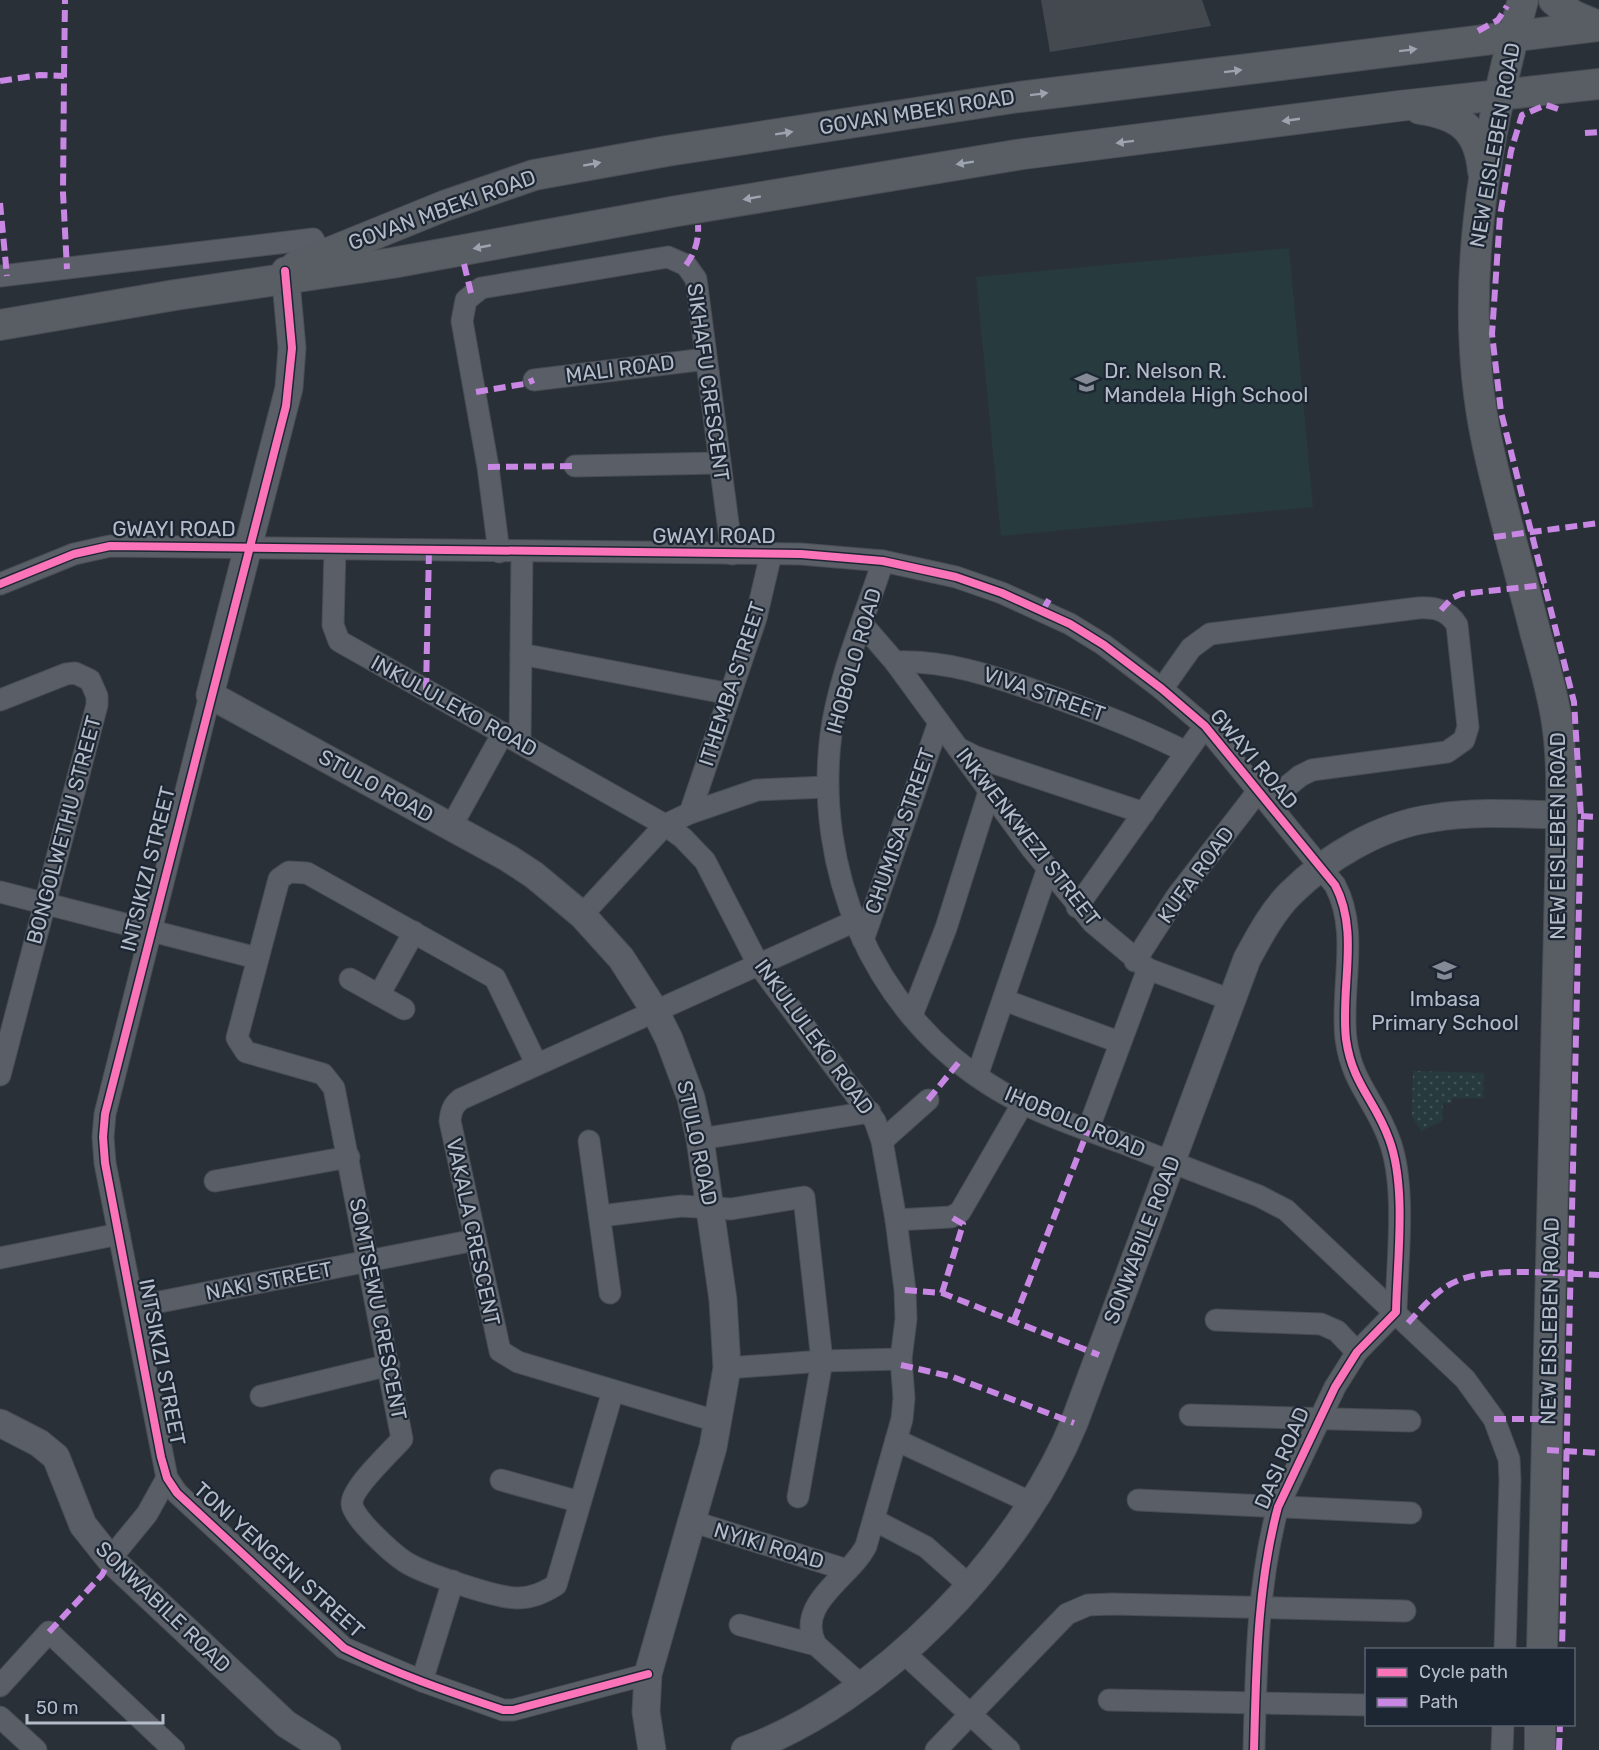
<svg xmlns="http://www.w3.org/2000/svg" width="1599" height="1750" font-family="Rubik,sans-serif">
<defs>
<pattern id="park-dots" width="8" height="8" patternUnits="userSpaceOnUse" patternTransform="scale(1.5)"><rect width="8" height="8" fill="#273a3e"/><path d="M2 2h.1M6 6h.1" fill="none" stroke="#445559" stroke-width="1.8" stroke-linecap="round"/></pattern>
</defs>
<rect width="100%" height="100%" fill="#2a3038"/>
<!-- park -->
<polygon fill="url(#park-dots)" points="1413,1071 1484,1073 1483,1098 1452,1098 1452,1103 1443,1103 1442,1121 1421,1131 1412,1116"/>
<!-- garden -->
<polygon fill="#273a3e" points="1289,248 1313,507 1001,536 976,277"/>
<!-- building -->
<polygon fill="#444950" points="1041,0 1202,0 1211,26 1050,52"/>
<g fill="none" stroke-linecap="round" stroke-linejoin="round">
<defs>
<g id="minor">
<polyline points="0,276 313,239 322,255"/>
<polyline points="534,380 706,359"/>
<polyline points="575,466 719,463"/>
<path d="M335,549L333,625L339,641L665,825L683,838L705,861L758,964L875,1121L882,1141L896,1220L905,1290L906,1319L901,1359L904,1398L902,1419L866,1546C850,1578 794,1604 816,1645"/>
<polyline points="499,552 488,467 462,321 466,300 481,288 668,257 686,265 696,279 732,554"/>
<path d="M883,561C865,617 839,675 831,734C814,869 871,1008 987,1083C1028,1110 1074,1125 1120,1142C1166,1160 1213,1178 1259,1196L1286,1210L1465,1379L1494,1419L1509,1459L1510,1480L1505,1650"/>
<path d="M0,584L74,554L110,546L801,554L883,561L956,577L1002,593L1070,624L1104,645L1162,689L1205,726L1335,885C1360,932 1340,988 1346,1039C1352,1084 1375,1100 1389,1139C1407,1186 1397,1261 1396,1312L1357,1352L1335,1387L1278,1507C1257,1585 1256,1670 1254,1750"/>
<polyline points="863,625 895,662 1032,849 1093,923 1148,969 1231,1000"/>
<polyline points="521,654 730,694"/>
<path d="M895,662C947,660 993,676 1042,693C1091,710 1139,728 1186,752"/>
<path d="M1162,689L1191,648L1210,634L1418,608C1435,607 1448,610 1457,625L1468,727L1464,740L1447,752L1312,770L1300,776L1268,802"/>
<polyline points="210,695 105,1114 103,1137 105,1163 167,1478 177,1493 344,1648 422,1681 503,1710 513,1710 648,1674"/>
<polyline points="0,700 66,674 75,673 90,680 97,696 97,705 0,1075"/>
<polyline points="520,743 522,552"/>
<polyline points="958,748 976,757 1144,813"/>
<polyline points="690,813 756,618 771,554"/>
<polyline points="451,827 503,733"/>
<polyline points="0,892 257,958"/>
<polyline points="1077,907 1205,726"/>
<polyline points="582,915 665,825 690,813 757,790 827,787"/>
<polyline points="863,940 939,722"/>
<polyline points="1135,961 1177,896 1259,790"/>
<polyline points="350,979 404,1009"/>
<polyline points="379,995 414,932"/>
<polyline points="1004,1000 1119,1042"/>
<polyline points="912,1015 946,928 989,792"/>
<path d="M536,1063L495,978L307,873L289,872L279,879L237,1038L246,1052L323,1074L334,1088L402,1439C391,1452 351,1488 352,1504C352,1517 392,1553 404,1561C421,1573 497,1598 517,1598C532,1598 543,1593 556,1585L613,1391"/>
<polyline points="977,1076 1048,868"/>
<polyline points="1088,1130 1148,969"/>
<polyline points="700,1139 870,1112"/>
<polyline points="589,1141 610,1293"/>
<polyline points="882,1141 928,1100"/>
<polyline points="215,1181 349,1157"/>
<polyline points="601,1216 681,1206 731,1209 804,1197 822,1361 798,1497"/>
<polyline points="896,1220 951,1217 960,1212 1023,1103"/>
<polyline points="0,1258 119,1234"/>
<polyline points="134,1307 475,1240"/>
<polyline points="1216,1320 1321,1324 1337,1331 1357,1352"/>
<polyline points="727,1368 822,1361 901,1359"/>
<polyline points="261,1396 389,1365"/>
<polyline points="1190,1415 1410,1421"/>
<path d="M719,1422L518,1362L500,1351L450,1121C451,1111 453,1105 461,1099L855,921"/>
<polyline points="896,1440 1032,1503"/>
<polyline points="501,1480 580,1502"/>
<polyline points="1138,1500 1411,1513"/>
<polyline points="874,1520 926,1547 970,1586"/>
<polyline points="691,1521 847,1570"/>
<polyline points="110,1559 147,1514 167,1478"/>
<polyline points="740,1625 816,1645 861,1685"/>
<polyline points="904,1653 1009,1750"/>
<polyline points="422,1681 453,1581"/>
<polyline points="0,1686 49,1632 174,1750"/>
<polyline points="1109,1700 1366,1705"/>
<polyline points="0,1717 36,1750"/>
<polyline points="936,1750 1067,1614 1088,1605 1112,1604 1405,1611"/>
<polyline points="1502,1750 1503,1724"/>
</g>
<g id="tertiary">
<polyline points="285,271 292,348 289,388 210,695 508,858 534,875 582,915 621,958 655,1011 669,1039 691,1098 700,1139 723,1300 727,1368 713,1447 648,1674 646,1712 652,1750"/>
<polyline points="0,1423 39,1443 56,1457 83,1525 110,1559 286,1724 327,1750"/>
<path d="M745,1750C880,1701 1020,1555 1074,1423L1247,959C1259,937 1272,912 1290,894C1327,857 1381,825 1433,818C1476,811 1519,814 1561,815"/>
</g>
<g id="secondary">
<path d="M1523,0C1484,143 1456,295 1487,442C1501,507 1520,571 1536,635C1544,664 1553,694 1557,723C1563,763 1561,802 1561,841L1542,1650"/>
<polyline points="1554,0 1572,15 1598,26"/>
<path d="M1420,109C1460,115 1479,129 1483,171"/>
<polyline points="296,266 444,206 534,175 667,151 1019,97 1599,26"/>
<polyline points="0,325 175,295 392,263 677,211 1023,154 1399,106 1599,84"/>
<polyline points="1540,1750 1540,1724"/>
</g>
</defs>
<!-- minor casing -->
<use href="#minor" stroke="#484c53" stroke-width="23"/>
<!-- tertiary casing -->
<use href="#tertiary" stroke="#484c53" stroke-width="29"/>
<!-- secondary casing -->
<use href="#secondary" stroke="#484c53" stroke-width="32"/>
<!-- minor -->
<use href="#minor" stroke="#5a5e66" stroke-width="21"/>
<!-- tertiary -->
<use href="#tertiary" stroke="#5a5e66" stroke-width="27"/>
<!-- secondary -->
<use href="#secondary" stroke="#595d64" stroke-width="30"/>
<!-- quiet -->
<g stroke="#c787e3" stroke-width="6" stroke-dasharray="12 6" stroke-linecap="butt">
<polyline points="1478,31 1498,20 1507,6"/>
<polyline points="64,76 65,0"/>
<polyline points="0,81 40,75 64,76 63,193 67,269"/>
<polyline points="1558,109 1546,105 1522,115 1511,151 1500,216 1492,334 1501,412 1574,702 1581,816 1562,1650"/>
<polyline points="1585,133 1599,132"/>
<polyline points="0,203 7,276"/>
<polyline points="464,264 471,293"/>
<path d="M686,265C695,253 699,240 698,225"/>
<polyline points="476,392 524,384 534,380"/>
<polyline points="488,467 575,466"/>
<polyline points="1494,537 1599,523"/>
<polyline points="1043,610 1051,596"/>
<polyline points="1441,610 1452,598 1461,594 1544,585"/>
<polyline points="426,690 429,550"/>
<polyline points="1581,816 1599,817"/>
<polyline points="928,1100 959,1062"/>
<polyline points="905,1290 942,1293 1099,1355"/>
<polyline points="942,1293 963,1224 951,1217"/>
<polyline points="1014,1320 1088,1130"/>
<path d="M1408,1323C1422,1308 1437,1289 1457,1281C1489,1266 1562,1274 1599,1275"/>
<polyline points="901,1365 953,1377 1074,1423"/>
<polyline points="1494,1419 1548,1419"/>
<polyline points="1547,1450 1599,1453"/>
<polyline points="49,1632 102,1575 110,1559"/>
<polyline points="1559,1750 1560,1724"/>
</g>
<defs>
<g id="cycleway">
<path d="M285,271L292,348L286,406L105,1114L103,1137L105,1163L161,1457L167,1478L177,1493L344,1648C394,1673 449,1692 503,1710H513L648,1674"/>
<path d="M0,584L74,554L110,546L801,554L883,561L956,577L1002,593L1070,624L1104,645L1162,689L1205,726L1335,885C1360,932 1340,988 1346,1039C1352,1084 1375,1100 1389,1139C1407,1186 1397,1261 1396,1312L1357,1352L1335,1387L1278,1507C1257,1585 1256,1670 1254,1750"/>
</g>
</defs>
<!-- cycleway casing -->
<use href="#cycleway" stroke="#1d2633" stroke-width="11"/>
<!-- cycleway -->
<use href="#cycleway" stroke="#fb73b8" stroke-width="8"/>
</g>
<!-- one-way arrows -->
<defs><path id="oneway-solid" d="M-6-.8H1V-3.2L6.5 0L1 3.2V.8H-6Z" transform="scale(1.5)"/></defs>
<g fill="#9da4b0">
<use href="#oneway-solid" transform="translate(1408 50) rotate(-7)"/>
<use href="#oneway-solid" transform="translate(1233 71) rotate(-7)"/>
<use href="#oneway-solid" transform="translate(1039 94) rotate(-7)"/>
<use href="#oneway-solid" transform="translate(1291 120) rotate(172)"/>
<use href="#oneway-solid" transform="translate(784 133) rotate(-9)"/>
<use href="#oneway-solid" transform="translate(1125 142) rotate(173)"/>
<use href="#oneway-solid" transform="translate(965 163) rotate(171)"/>
<use href="#oneway-solid" transform="translate(592 164) rotate(-10)"/>
<use href="#oneway-solid" transform="translate(752 198) rotate(170)"/>
<use href="#oneway-solid" transform="translate(482 247) rotate(169)"/>
</g>
<!-- icons -->
<defs>
<symbol id="school-bare" viewBox="-9 -9 18 18"><path d="M0-5L7-2L0 1L-7-2ZM-4 1L0 2.5L4 1V4Q0 6-4 4Z" fill="#848b96" stroke="#1d2633" stroke-width="2.5" paint-order="stroke"/></symbol>
</defs>
<g fill-rule="evenodd">
<use href="#school-bare" x="1070" y="366" width="33" height="33"/>
<use href="#school-bare" x="1428" y="954" width="33" height="33"/>
</g>
<g text-anchor="middle" stroke-width="4.5" stroke-linejoin="round" paint-order="stroke">
<!-- street labels -->
<g font-size="21" fill="#b4bcc9" stroke="#1d2633">
<text transform="translate(917 112) rotate(-9)" y="7">GOVAN MBEKI ROAD</text>
<text transform="translate(1495 145) rotate(-80)" y="7">NEW EISLEBEN ROAD</text>
<text transform="translate(442 210) rotate(-20)" y="7">GOVAN MBEKI ROAD</text>
<text transform="translate(620 369) rotate(-7)" y="7">MALI ROAD</text>
<text transform="translate(708 382) rotate(82)" y="7">SIKHAFU CRESCENT</text>
<text x="174" y="536">GWAYI ROAD</text>
<text x="714" y="543">GWAYI ROAD</text>
<text transform="translate(854 661) rotate(-74)" y="7">IHOBOLO ROAD</text>
<text transform="translate(732 684) rotate(-72)" y="7">ITHEMBA STREET</text>
<text transform="translate(1044 694) rotate(19)" y="7">VIVA STREET</text>
<text transform="translate(454 706) rotate(29)" y="7">INKULULEKO ROAD</text>
<text transform="translate(1254 759) rotate(50)" y="7">GWAYI ROAD</text>
<text transform="translate(376 786) rotate(29)" y="7">STULO ROAD</text>
<text transform="translate(64 830) rotate(-75)" y="7">BONGOLWETHU STREET</text>
<text transform="translate(900 831) rotate(-71)" y="7">CHUMISA STREET</text>
<text transform="translate(1558 836) rotate(-90)" y="7">NEW EISLEBEN ROAD</text>
<text transform="translate(1028 837) rotate(52)" y="7">INKWENKWEZI STREET</text>
<text transform="translate(148 869) rotate(-76)" y="7">INTSIKIZI STREET</text>
<text transform="translate(1196 875) rotate(-54)" y="7">KUFA ROAD</text>
<text transform="translate(814 1037) rotate(54)" y="7">INKULULEKO ROAD</text>
<text transform="translate(1075 1122) rotate(23)" y="7">IHOBOLO ROAD</text>
<text transform="translate(697 1143) rotate(78)" y="7">STULO ROAD</text>
<text transform="translate(473 1232) rotate(78)" y="7">VAKALA CRESCENT</text>
<text transform="translate(1142 1240) rotate(-69)" y="7">SONWABILE ROAD</text>
<text transform="translate(269 1281) rotate(-11)" y="7">NAKI STREET</text>
<text transform="translate(378 1309) rotate(79)" y="7">SOMTSEWU CRESCENT</text>
<text transform="translate(1550 1321) rotate(-89)" y="7">NEW EISLEBEN ROAD</text>
<text transform="translate(162 1362) rotate(79)" y="7">INTSIKIZI STREET</text>
<text transform="translate(1282 1458) rotate(-67)" y="7">DASI ROAD</text>
<text transform="translate(769 1546) rotate(17)" y="7">NYIKI ROAD</text>
<text transform="translate(279 1560) rotate(42)" y="7">TONI YENGENI STREET</text>
<text transform="translate(163 1607) rotate(44)" y="7">SONWABILE ROAD</text>
</g>
<!-- poi labels -->
<g font-size="21" fill="#b4bcc9" stroke="#1d2633" text-anchor="start">
<text x="1104" y="378">Dr. Nelson R.<tspan x="1104" dy="24">Mandela High School</tspan></text>
<text x="1445" y="1006" text-anchor="middle">Imbasa<tspan x="1445" dy="24">Primary School</tspan></text>
</g>
</g>
<!-- legend -->
<rect x="1365" y="1648" width="210" height="78" fill="#1d2633" stroke="#59626f" stroke-width="1.5"/>
<rect x="1377" y="1668" width="30" height="9" fill="#fb73b8" stroke="#59626f" stroke-width="1.5"/>
<text x="1419" y="1678" font-size="18" fill="#b4bcc9">Cycle path</text>
<rect x="1377" y="1698" width="30" height="9" fill="#c787e3" stroke="#59626f" stroke-width="1.5"/>
<text x="1419" y="1708" font-size="18" fill="#b4bcc9">Path</text>
<!-- scale -->
<path d="M27 1714v9h136v-9" fill="none" stroke="#b4bcc9" stroke-width="3"/>
<text x="36" y="1714" font-size="18" fill="#b4bcc9" stroke="#1d2633" stroke-width="4.5" paint-order="stroke">50 m</text>
</svg>
